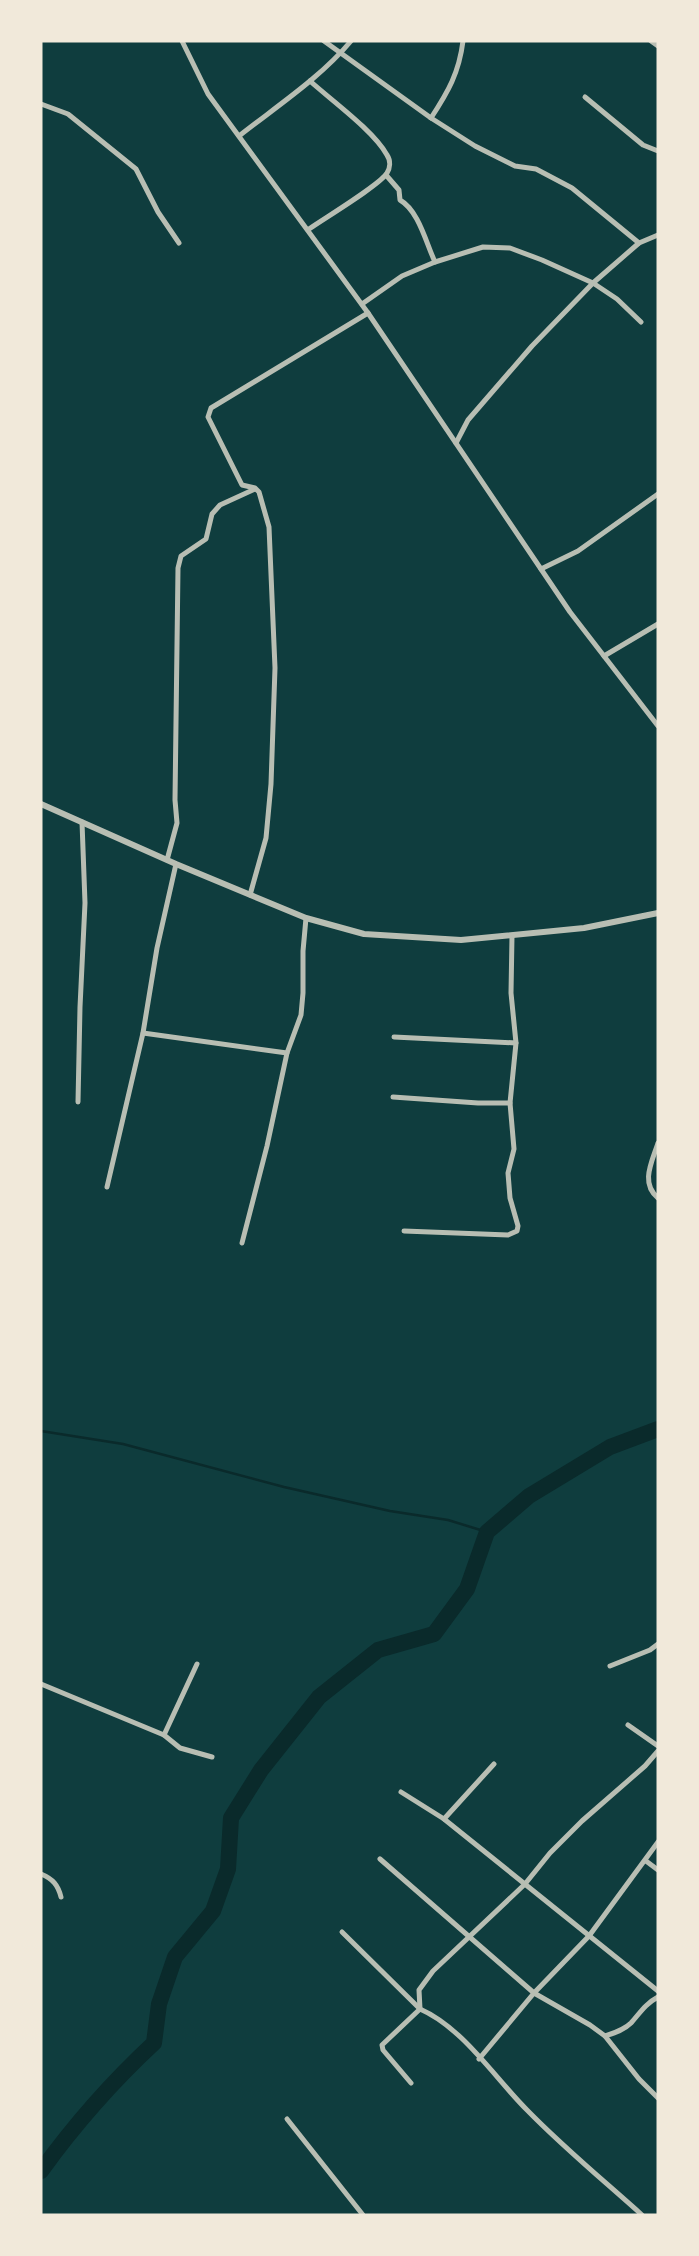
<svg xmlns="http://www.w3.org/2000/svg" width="699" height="2256" font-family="'DM Sans',sans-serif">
<rect width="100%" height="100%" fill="#0f3d3e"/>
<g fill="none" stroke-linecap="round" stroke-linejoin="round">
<!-- stream -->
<polyline stroke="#0a2a2b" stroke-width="2.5" points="41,1431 123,1444 284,1487 390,1511 448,1520 487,1532"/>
<!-- river -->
<path stroke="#0a2a2b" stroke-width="16" d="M41,2171C75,2124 112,2082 154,2043L159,2004L175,1957L213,1911L228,1869L231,1818L261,1770L319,1697L378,1650L434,1634L467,1589L487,1532L529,1496L610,1447L658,1429"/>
<!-- minor -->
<g stroke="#b8beb3" stroke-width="5">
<polyline points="182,41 208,94 368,313 570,612 658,726"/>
<polyline points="324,41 431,118 475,146 515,166 536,169 572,188 639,243"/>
<polyline points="651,41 658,46"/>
<polyline points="585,97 643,145 658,151"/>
<polyline points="41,104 68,114 136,169 158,212 179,243"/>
<path d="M431,118C448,92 459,73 463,41"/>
<path d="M239,136C277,106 320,78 351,41"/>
<path d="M386,175L399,190L400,200C419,211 426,243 435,262"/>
<path d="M309,229C323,219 380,185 387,173C390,168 391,161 387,155C374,131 331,100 310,81"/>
<polyline points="362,304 402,276 435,262 483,247 510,248 542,260 593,283 617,299 641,322"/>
<polyline points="456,443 468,420 532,346 593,283 639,243 658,235"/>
<polyline points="541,569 578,551 658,494"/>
<polyline points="604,656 658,624"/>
<polyline points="167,860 177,823 175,800 178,568 181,556 206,539 212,514 220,505 255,489"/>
<polyline points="250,895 266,838 271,784 275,668 269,527 259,492 255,488 242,485 208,417 211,408 368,313"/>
<polyline points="143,1033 287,1053"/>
<polyline points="394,1037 516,1043"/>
<polyline points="393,1097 478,1103 510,1103"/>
<polyline points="78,1102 80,1007 85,903 82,822"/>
<path d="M658,1143C652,1162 640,1183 658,1198"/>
<polyline points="107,1187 143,1033 157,948 176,864"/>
<polyline points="404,1231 508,1235 517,1231 518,1226 510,1198 508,1173 514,1149 510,1103 516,1043 511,993 512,936"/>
<polyline points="242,1243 267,1146 287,1053 301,1015 303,993 303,951 306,918"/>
<polyline points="610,1666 650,1650 658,1644"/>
<polyline points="41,1684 164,1735 180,1748 212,1757"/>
<polyline points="628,1725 658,1746"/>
<polyline points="164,1735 197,1664"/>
<polyline points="401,1792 444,1819 658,1991"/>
<polyline points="444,1819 494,1764"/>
<polyline points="380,1859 534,1993 590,2025 605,2036 639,2079 658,2098"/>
<polyline points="646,1861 658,1870"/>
<path d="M41,1874C53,1879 58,1885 61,1897"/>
<polyline points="342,1932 420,2009"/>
<polyline points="420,2009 419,1990 433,1971 525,1884 550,1853 582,1821 645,1766 658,1751"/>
<path d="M605,2036C614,2033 624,2030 631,2023C640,2013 645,2004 658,1997"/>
<polyline points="479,2059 534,1993 589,1936 658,1842"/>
<path d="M411,2083L383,2050L382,2045L420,2009C463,2028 494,2077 527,2110C563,2147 603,2180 642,2215"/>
<polyline points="287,2119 363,2215"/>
</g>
<!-- tertiary -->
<polyline stroke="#b8beb3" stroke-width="6" points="41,804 176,864 306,918 364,934 461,940 584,928 658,913"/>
</g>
<!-- border -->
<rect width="699" height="2256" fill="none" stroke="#f1e9da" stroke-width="85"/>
</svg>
